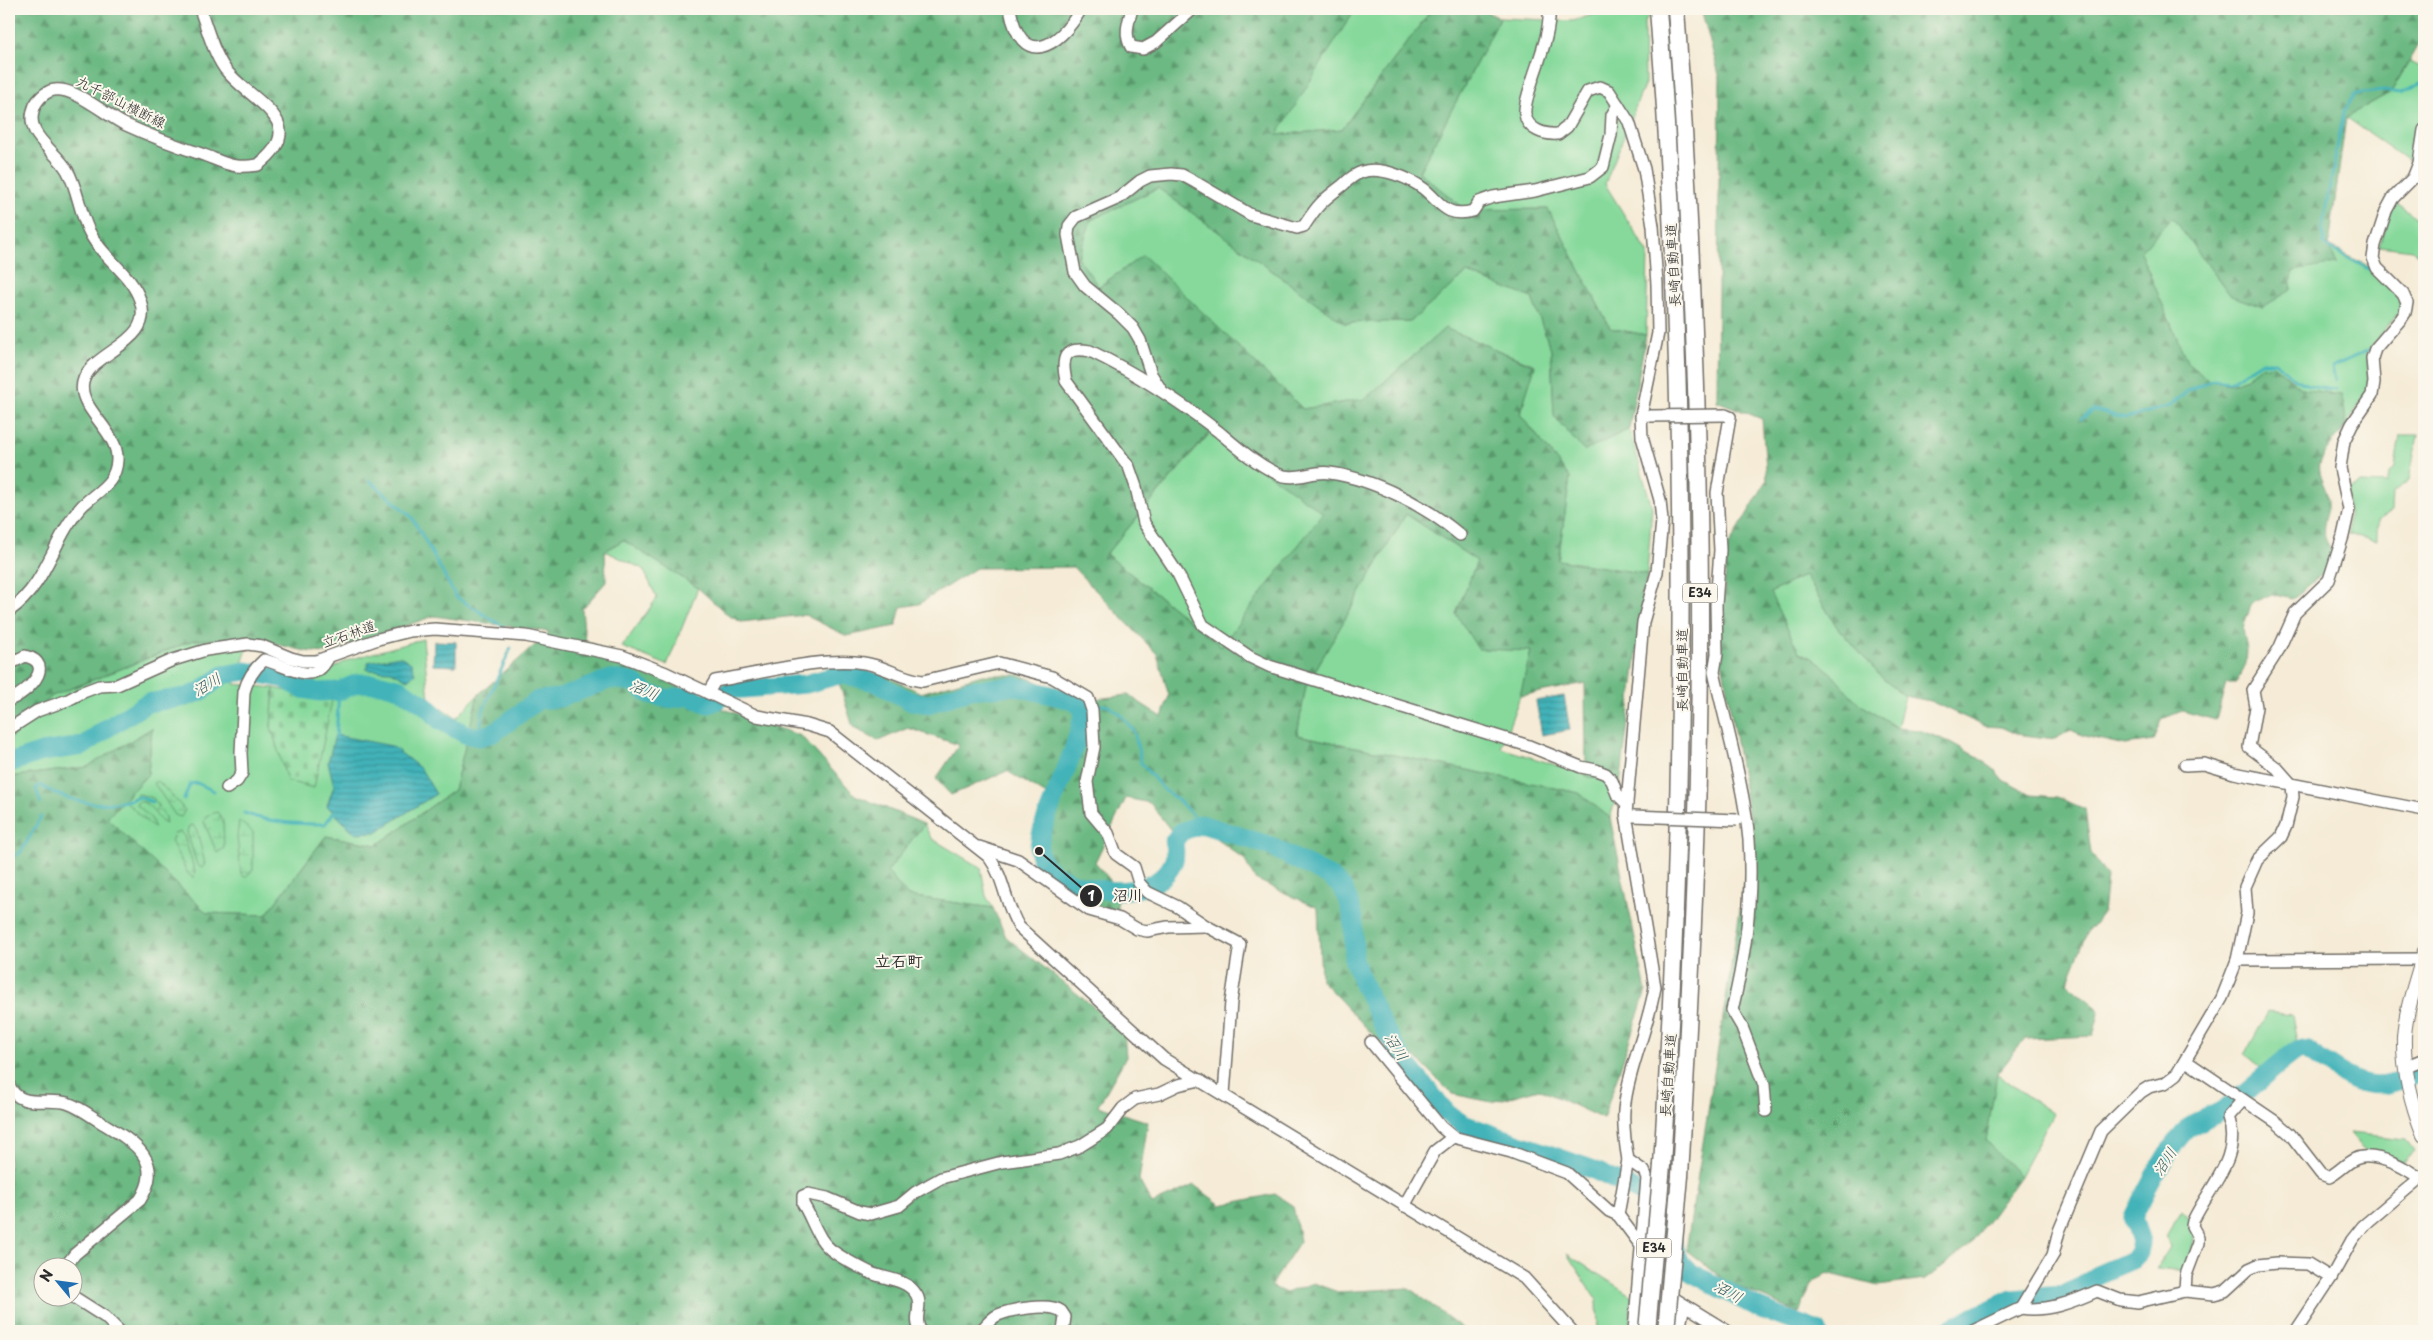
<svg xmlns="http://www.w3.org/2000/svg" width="2433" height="1340" font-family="'Playpen Sans','Klee One',sans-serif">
<defs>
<pattern id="forest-firs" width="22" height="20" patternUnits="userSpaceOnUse" patternTransform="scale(1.25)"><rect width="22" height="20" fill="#6cb983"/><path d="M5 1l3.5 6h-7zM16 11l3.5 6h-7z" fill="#59976b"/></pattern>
<pattern id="wetland-marsh" width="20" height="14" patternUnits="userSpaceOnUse" patternTransform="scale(1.25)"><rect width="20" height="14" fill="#86d99b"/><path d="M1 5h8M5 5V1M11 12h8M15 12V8" fill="none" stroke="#74ba86"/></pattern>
<pattern id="cemetery-stones" width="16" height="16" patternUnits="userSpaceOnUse" patternTransform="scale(1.25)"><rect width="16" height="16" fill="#86d99b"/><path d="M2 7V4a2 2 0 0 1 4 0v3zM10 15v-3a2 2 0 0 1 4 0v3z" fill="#74ba86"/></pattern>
<pattern id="water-rules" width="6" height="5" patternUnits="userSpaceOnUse" patternTransform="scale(1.25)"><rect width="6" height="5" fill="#42b3b9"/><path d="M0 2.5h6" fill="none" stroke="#379297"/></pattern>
</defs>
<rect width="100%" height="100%" fill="#fbf7ec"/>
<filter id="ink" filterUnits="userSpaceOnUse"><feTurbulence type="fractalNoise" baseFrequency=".02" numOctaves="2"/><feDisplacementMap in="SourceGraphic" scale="10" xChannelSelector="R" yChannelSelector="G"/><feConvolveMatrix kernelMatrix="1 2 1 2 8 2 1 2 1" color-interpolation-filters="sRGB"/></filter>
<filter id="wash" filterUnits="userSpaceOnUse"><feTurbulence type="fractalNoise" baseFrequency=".0096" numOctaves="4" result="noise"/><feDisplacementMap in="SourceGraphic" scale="20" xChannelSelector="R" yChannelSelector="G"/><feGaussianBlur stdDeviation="1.12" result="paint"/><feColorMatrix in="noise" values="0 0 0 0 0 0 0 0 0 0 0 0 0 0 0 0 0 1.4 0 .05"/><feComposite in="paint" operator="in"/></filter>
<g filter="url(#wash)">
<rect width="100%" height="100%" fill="#f5ebd6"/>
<!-- grass -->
<g fill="#86d99b" stroke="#588263" fill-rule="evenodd">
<polygon points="1355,9 1432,9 1342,129 1276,135"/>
<polygon points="1611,9 1655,9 1644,22 1645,83 1605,184 1648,253 1646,335 1610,328 1548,209 1466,210 1419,172 1500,18 1573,21"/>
<polygon points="2409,62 2424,69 2424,114 2411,163 2346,117 2391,92"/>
<polygon points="1158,188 1344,323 1411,321 1467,273 1532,298 1551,350 1554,416 1584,451 1629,429 1652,507 1647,574 1558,561 1570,478 1520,414 1535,365 1445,329 1365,399 1303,409 1143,256 1098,287 1078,258 1091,220"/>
<polygon points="2394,202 2410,212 2421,223 2424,219 2424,261 2413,250 2379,246"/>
<polygon points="2172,217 2231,296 2293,271 2329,246 2372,268 2400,300 2400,312 2367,351 2369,389 2344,429 2341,395 2302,389 2286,375 2261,367 2247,378 2230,384 2209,380 2188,364 2140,252"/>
<polygon points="1211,432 1324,513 1221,646 1106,554"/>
<polygon points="2400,435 2418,435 2409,480 2393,492 2392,511 2377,520 2377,541 2348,534 2348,490 2360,483 2386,484 2389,473 2395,467"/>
<polygon points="1406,514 1477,561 1456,614 1531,651 1520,696 1501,748 1620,785 1610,818 1579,793 1297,735 1306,686"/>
<polygon points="623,540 698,588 667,665 622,647 657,598 643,569 605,551"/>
<polygon points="1805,575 1837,627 1883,679 1905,696 1897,728 1857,702 1828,670 1812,658 1799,652 1769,593"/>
<path d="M251,638L235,684L274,688L271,727L332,701L312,680L348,660L423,639L429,699L456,718L478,695L454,790L377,845L326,836L266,915L207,913L106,818L148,774L152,728L87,767L9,777V740L52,696L194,640ZM334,786L355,833L327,806Z"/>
<polygon points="924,824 931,838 981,868 986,896 993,908 908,896 886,872"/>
<polygon points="2268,1012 2292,1015 2297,1042 2262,1068 2245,1054"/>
<polygon points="1996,1074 2053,1114 2020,1176 1986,1141"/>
<polygon points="2350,1133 2406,1139 2414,1152 2403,1162 2367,1153"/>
<path d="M2182,1210C2203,1228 2192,1250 2184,1272L2156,1269L2170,1247L2166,1237Z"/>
<polygon points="1567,1254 1632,1296 1629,1331 1598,1331 1597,1300"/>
</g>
<!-- forest -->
<g fill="url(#forest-firs)" stroke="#4c7257" fill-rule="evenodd">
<path d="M9,9H1355L1277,135L1342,129L1432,9H1480L1500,18L1419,172L1466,210L1548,209L1610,328L1646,335L1629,429L1584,451L1554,416L1551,350L1532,298L1467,273L1411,321L1344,323L1158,188L1091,220L1078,258L1099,287L1143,255L1303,409L1365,399L1445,328L1535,366L1520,414L1570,478L1558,560L1647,574L1620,785L1586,776L1585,683L1520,696L1531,651L1478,649L1456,614L1477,561L1406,514L1306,686L1297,735L1579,793L1610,818L1646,991L1603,1119L1539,1089L1492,1102L1452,1094L1415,1057L1378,1040L1321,980L1318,908L1255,879L1244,859L1209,833H1173L1150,803L1126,798L1095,862L1119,891L1116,913L1074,896L1041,872L1058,802L1007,771L951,795L936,779L959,745L908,728L878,741L853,727L835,670L884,675L921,693L982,675H1019L1087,700L1128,695L1162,717L1169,696L1157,654L1073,567L976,568L919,604L901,607L896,626L847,636L805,615L741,622L728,615L698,588L623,540L605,551L606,582L582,609L585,640L721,708L801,736L855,795L924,824L887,872L908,896L993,908L1006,937L1124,1031L1126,1057L1098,1106L1148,1122L1139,1180L1152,1204L1194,1185L1221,1205L1275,1194L1293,1206L1300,1241L1271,1286L1286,1293L1313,1283L1338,1292L1409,1288L1466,1331H9V777L87,767L152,728L148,774L107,818L207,913L266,915L326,836L377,845L454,790L478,695L550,632L434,616L326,653L305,651L251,638L194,640L52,696L9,740ZM1210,432L1323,513L1221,646L1106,554ZM42,1268H72V1298H42Z"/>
<path d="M1701,9H2420L2424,16V34L2391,92L2346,117L2329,245L2337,264L2293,271L2291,290L2263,307L2231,296L2172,217L2140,252L2188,364L2209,380L2230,384L2247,378L2261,367L2273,365L2302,389L2341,395C2354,438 2335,430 2320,461C2315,471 2324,484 2327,494C2333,518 2313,525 2332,550L2324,573L2292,599L2272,594L2252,603L2243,628L2247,650L2246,664L2236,683H2226L2216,720L2182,711L2162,719L2154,741L2125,745L2084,736L2071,730L2055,739L2016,734L2001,727L1984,726L1930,701L1905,696L1883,679L1837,627L1805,575L1770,593L1799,652L1812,658L1828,670L1857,702L1897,728L1919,730L1950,742L1977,757L1995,770L2003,780L2031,795L2057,797L2085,809L2091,853L2107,877L2103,913L2088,931L2067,983L2100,1010L2093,1036L2025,1039L1997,1074L1986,1141L2020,1176L1971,1244L1925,1280L1878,1286L1827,1273L1813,1282L1799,1313L1727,1282L1686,1250L1752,834L1719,645L1728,547L1767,480L1762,419L1717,401L1720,78Z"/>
</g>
<!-- wetland -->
<g fill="url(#wetland-marsh)" stroke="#588263">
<polygon points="158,781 185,810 181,817 175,815 154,783"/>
<path d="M139,794L153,798L165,817L166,824C153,818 157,807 140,801L136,804L151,818L154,827C144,822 135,809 126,802Z"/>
<polygon points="217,812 223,820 224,848 217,853 204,822 206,816"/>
<polygon points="239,821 253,832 253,870 245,877 241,874 237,837"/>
<polygon points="193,825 197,831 205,864 202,868 197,865 187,832 189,826"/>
<polygon points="180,832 184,836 195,872 194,878 188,874 171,841 174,834"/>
</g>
<!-- cemetery -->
<polygon fill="url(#cemetery-stones)" stroke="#588263" points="274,688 332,700 314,788 287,781 271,727"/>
<!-- water -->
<g fill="url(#water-rules)" stroke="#366f72">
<polygon points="434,641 456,642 456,666 433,665"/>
<polygon points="400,656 411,663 415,673 408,680 391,671 367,670 368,662"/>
<polygon points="1564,696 1570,730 1542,735 1536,701"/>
<polygon points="335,735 392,746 421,769 436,794 376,832 355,833 327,806 334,786 328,762"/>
</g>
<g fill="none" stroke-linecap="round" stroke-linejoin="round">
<!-- stream -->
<g stroke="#42b3b9" stroke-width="3">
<polyline points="2376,273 2324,245 2322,228 2344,111 2355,94 2383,91 2402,93 2424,81"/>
<polyline points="2335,380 2332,367 2371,349"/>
<path d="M2081,419L2094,410L2126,418L2170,406L2187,391L2213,380L2230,382L2261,362H2275C2297,383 2306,387 2336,389"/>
<polyline points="369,480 412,517 456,597 504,627"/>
<polyline points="1095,704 1109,706 1121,715 1134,731 1141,763 1163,789 1179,801 1201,824"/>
<polyline points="479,737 483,710 511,648"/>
<polyline points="336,738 339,691"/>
<polyline points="184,799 190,784 197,783 214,791"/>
<path d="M41,803L36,788L40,785C70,804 106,809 140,797L152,802"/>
<path d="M244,813C271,823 296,824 325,824L335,811"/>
<polyline points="9,860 21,852 41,817"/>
</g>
<!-- river -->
<g stroke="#42b3b9" stroke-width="19">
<path d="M9,763L42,752L83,746L106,729L147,703L186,697L200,692L223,675L246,671L285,679L302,689L319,692L339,691L358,683L381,684L400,689L425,705L441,721L465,734L479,737L493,733L538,700L560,698L611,679L632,682L649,694L668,699L689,696L708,704L716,701L730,690L806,684L842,674L875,682L910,701L928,704L969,690L1014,686L1072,700L1084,709C1079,739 1067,767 1055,796C1049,812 1039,832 1039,850C1039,888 1155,914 1174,860C1176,854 1174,847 1174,841L1181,832L1201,824L1268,845L1330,877L1342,887L1348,899L1353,918L1354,961L1361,979L1384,1028L1404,1061L1448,1114L1463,1124L1594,1170L1653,1199L1668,1224L1675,1252L1680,1263L1692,1273L1758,1308L1818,1331"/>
<path d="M1944,1331L2012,1299L2061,1295L2079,1287L2097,1275L2132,1260L2139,1253L2141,1242L2133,1217C2146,1190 2164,1154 2184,1132C2194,1121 2208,1118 2221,1111C2247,1095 2272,1067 2299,1049L2307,1050C2333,1067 2358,1092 2391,1083C2403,1080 2414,1075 2424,1070"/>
</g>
</g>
</g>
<g filter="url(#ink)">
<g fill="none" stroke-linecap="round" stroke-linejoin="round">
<defs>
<g id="minor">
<path d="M1010,9C1021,69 1058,49 1081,9"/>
<path d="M1132,9C1128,23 1124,34 1131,47L1143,49L1156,42L1193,9"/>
<path d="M1549,9C1551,34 1537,63 1530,88C1528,96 1524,106 1525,114C1527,130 1545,135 1558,134L1567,127L1588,91L1600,87L1609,91L1629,122L1644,169L1653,226L1657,284L1658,333L1641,416L1642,437L1660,500L1662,521L1657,572L1643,622L1626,814L1655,987C1648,1028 1628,1070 1624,1110C1623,1127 1625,1143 1628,1160L1644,1171L1647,1178L1634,1331"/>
<path d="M1161,390L1151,374L1140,340L1133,328L1119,314L1085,286L1075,272L1068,235L1069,226L1076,217L1119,198L1140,181L1150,176L1171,174L1182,175L1195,182L1251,215L1297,228L1304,226C1319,203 1322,201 1343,185C1348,180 1355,174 1362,172C1380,166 1410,178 1424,189C1442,204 1446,218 1473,211L1479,202L1493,197L1535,191L1590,177L1603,167L1611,135L1612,115L1618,105"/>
<path d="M1725,415L1730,417L1717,493L1720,550L1716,605L1717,654L1714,672C1726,725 1744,787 1749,840C1753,898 1746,954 1732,1010L1742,1027L1764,1085L1766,1111"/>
<path d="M1460,535C1426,506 1374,479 1330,473C1313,470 1295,482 1278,474C1255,463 1238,448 1219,432C1179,401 1136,373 1090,351C1064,346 1061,358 1066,381L1129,467L1136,487L1144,523L1178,574L1203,625L1250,657L1269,666L1529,746L1581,767L1596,770L1606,774L1612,781L1617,794L1627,804"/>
<path d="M9,611C48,584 52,539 82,506C97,491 116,484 117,460C119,430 73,406 84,379C95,350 155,342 140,300C131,273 101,257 89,231C79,211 78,189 67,170C54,148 22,135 35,105C39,98 43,94 50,91C71,83 105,115 124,124C150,136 177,146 204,155C215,159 226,165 237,166C244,167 251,166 258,165C314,122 249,101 225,69C213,52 207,28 200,9"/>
<path d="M9,664L25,656C58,664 26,694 9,700"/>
<path d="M708,693L715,681C758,674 823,656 864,663C885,666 902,679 923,681L999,663L1052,677L1088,698L1092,710L1094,747L1087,782L1091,813L1108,833L1116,854L1134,867L1139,883L1147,892L1178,907L1206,926L1240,944L1231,1002L1224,1094"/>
<path d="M9,729L37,711L68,700L83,692L99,686L117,685L173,660L206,650L248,644L262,646L291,658L303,661H316L378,639L410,631L435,629L526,636L622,656L666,673L757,716L807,725L830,732L989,857C1005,879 1005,905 1019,927L1164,1059L1524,1278L1572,1331"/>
<polyline points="2185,765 2204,764 2234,773 2424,810"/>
<path d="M227,788L237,781L242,773L241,753L244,692C247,680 255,668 264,660C288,665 313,688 328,658"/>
<polyline points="979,847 1018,860 1089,910 1120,919 1137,929 1147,931 1168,927 1206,926"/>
<polyline points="2237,960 2423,959"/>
<polyline points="1371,1042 1441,1127 1453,1137"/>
<path d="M2186,1061L2276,1122L2290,1134L2321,1174L2329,1177C2339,1172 2346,1163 2355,1159C2368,1153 2392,1161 2404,1168C2410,1171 2417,1178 2424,1178"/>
<polyline points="2407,1066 2424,1059"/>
<path d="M9,1085C19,1110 48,1097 67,1103C80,1107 92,1117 104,1124C135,1143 165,1161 140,1200L75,1254L64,1268"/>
<polyline points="1404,1206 1435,1151 1453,1137 1511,1152 1567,1173 1609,1211 1618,1215 1642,1247"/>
<polyline points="1618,1215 1628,1160"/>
<path d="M2185,1291L2186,1275L2198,1243V1237L2192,1226L2193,1221C2209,1187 2243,1156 2228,1117L2243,1100"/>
<polyline points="1645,1293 1675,1299 1727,1331"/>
<polyline points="72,1296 105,1317 119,1331"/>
<path d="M2021,1308C2047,1312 2073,1302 2097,1291L2120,1300L2138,1302L2185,1291L2214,1294L2225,1291L2249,1269L2258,1265L2276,1263L2308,1264L2331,1278"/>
<path d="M921,1331C912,1319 924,1305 916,1294C907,1279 885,1279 871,1273C859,1267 845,1260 834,1252C817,1241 813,1219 803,1204V1196L808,1194L827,1198L860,1212L871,1214L899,1206L916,1192L941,1178L1002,1162L1059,1154L1080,1146L1107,1129L1123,1108L1135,1099L1159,1094L1178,1085L1200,1080"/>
<path d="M981,1331C986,1325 991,1318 998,1315C1012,1309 1049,1303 1061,1311L1065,1317L1063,1331"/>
<polyline points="1679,1331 1684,1305"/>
<polyline points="1973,1331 2021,1308 2053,1255 2059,1231 2101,1131 2141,1092 2149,1087 2165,1083 2177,1074 2222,998 2237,960 2247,913 2245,887 2257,860 2281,837 2286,826 2293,797 2292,785 2277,768 2249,747 2256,707 2253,690 2279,649 2295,613 2329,580 2343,536 2349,509 2340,468 2344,441 2352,424 2372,395 2374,382 2372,358 2375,349 2401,319 2405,313 2407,303 2403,294 2377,268 2373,258 2375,245 2386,211 2393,198 2413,178 2419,163 2424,130"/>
<polyline points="2296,1331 2331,1278 2352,1240 2363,1226 2420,1178"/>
</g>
<path id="major" d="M2424,953C2417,980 2406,1008 2404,1036C2403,1069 2412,1105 2424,1135"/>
<g id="highway">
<path d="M1658,9C1688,394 1687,780 1662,1165"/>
<path d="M1676,9C1690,204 1699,400 1700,595C1701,789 1691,983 1680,1176"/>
</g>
</defs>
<!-- minor casing -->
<use href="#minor" stroke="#726e67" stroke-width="14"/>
<!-- major casing -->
<use href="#major" stroke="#726e67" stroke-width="16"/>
<!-- highway casing -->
<use href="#highway" stroke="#726e67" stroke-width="19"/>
<!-- minor -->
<use href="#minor" stroke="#fff" stroke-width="11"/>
<!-- major -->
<use href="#major" stroke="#fff" stroke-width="14"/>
<!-- highway -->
<use href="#highway" stroke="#fff" stroke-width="16"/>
<defs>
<g id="minor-bridge">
<polyline points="1650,416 1725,415"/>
<polyline points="1633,816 1737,820"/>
</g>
<g id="highway-bridge">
<polyline points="1647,1331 1662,1165"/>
<polyline points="1666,1331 1680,1176"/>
</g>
</defs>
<!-- minor-bridge casing -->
<use href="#minor-bridge" stroke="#726e67" stroke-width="14" stroke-linecap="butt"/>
<!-- highway-bridge casing -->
<use href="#highway-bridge" stroke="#726e67" stroke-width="19" stroke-linecap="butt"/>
<!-- minor-bridge -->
<use href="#minor-bridge" stroke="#fff" stroke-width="11"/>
<!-- highway-bridge -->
<use href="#highway-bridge" stroke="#fff" stroke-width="16"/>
</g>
</g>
<g text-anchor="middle" stroke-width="4" stroke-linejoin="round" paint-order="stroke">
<!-- shield labels -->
<g fill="#fbf7ec" stroke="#696865" stroke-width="1">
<rect x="1682.5" y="583.5" width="35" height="19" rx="4"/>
<rect x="1636.5" y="1238.5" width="35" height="19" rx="4"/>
</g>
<g font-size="12" font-weight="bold" fill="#2b2b2b">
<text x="1700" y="597">E34</text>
<text x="1654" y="1252">E34</text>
</g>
<!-- street labels -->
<g font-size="14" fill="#2b2b2b" stroke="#fbf7ec">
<text transform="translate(121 102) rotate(27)" y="5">九千部山横断線</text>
<text transform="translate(1673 265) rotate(-93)" y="5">長崎自動車道</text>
<text transform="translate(349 634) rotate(-19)" y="5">立石林道</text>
<text transform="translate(1682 670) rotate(-90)" y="5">長崎自動車道</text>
<text transform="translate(1668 1075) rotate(-86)" y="5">長崎自動車道</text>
</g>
<!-- water labels -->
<g font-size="15" font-style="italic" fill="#335b5d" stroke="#fbf7ec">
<text transform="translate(207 685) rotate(-31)" y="5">沼川</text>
<text transform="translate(644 690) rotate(23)" y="5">沼川</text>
<text transform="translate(1396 1047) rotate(58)" y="5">沼川</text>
<text transform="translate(2165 1162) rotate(-57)" y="5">沼川</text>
<text transform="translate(1728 1292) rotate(28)" y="5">沼川</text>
</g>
<!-- quarter labels -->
<g font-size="16" font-weight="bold" fill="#2b2b2b" stroke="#fbf7ec">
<text x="899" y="967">立石町</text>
</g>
</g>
<!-- callouts -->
<path fill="none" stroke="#2b2b2b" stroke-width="2" d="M1039 851L1091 896"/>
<g fill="#2b2b2b" stroke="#fbf7ec" stroke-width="2">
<circle cx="1039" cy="851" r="5"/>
<circle cx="1091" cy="896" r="12"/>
</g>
<g font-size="15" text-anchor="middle" font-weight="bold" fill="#fff">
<text x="1091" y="901">1</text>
</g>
<g font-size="15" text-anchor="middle" font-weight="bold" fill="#2b2b2b" stroke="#fbf7ec" stroke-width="4" stroke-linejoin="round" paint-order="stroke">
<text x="1128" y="901">沼川</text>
</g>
<!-- margin -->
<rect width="2433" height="1340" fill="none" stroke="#fbf7ec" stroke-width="30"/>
<!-- north arrow -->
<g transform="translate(58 1282) rotate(299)"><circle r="24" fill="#fbf7ec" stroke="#a8a59f"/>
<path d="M0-4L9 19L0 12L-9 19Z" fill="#1f6fb2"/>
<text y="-8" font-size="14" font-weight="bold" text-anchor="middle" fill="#2b2b2b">N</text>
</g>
</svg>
